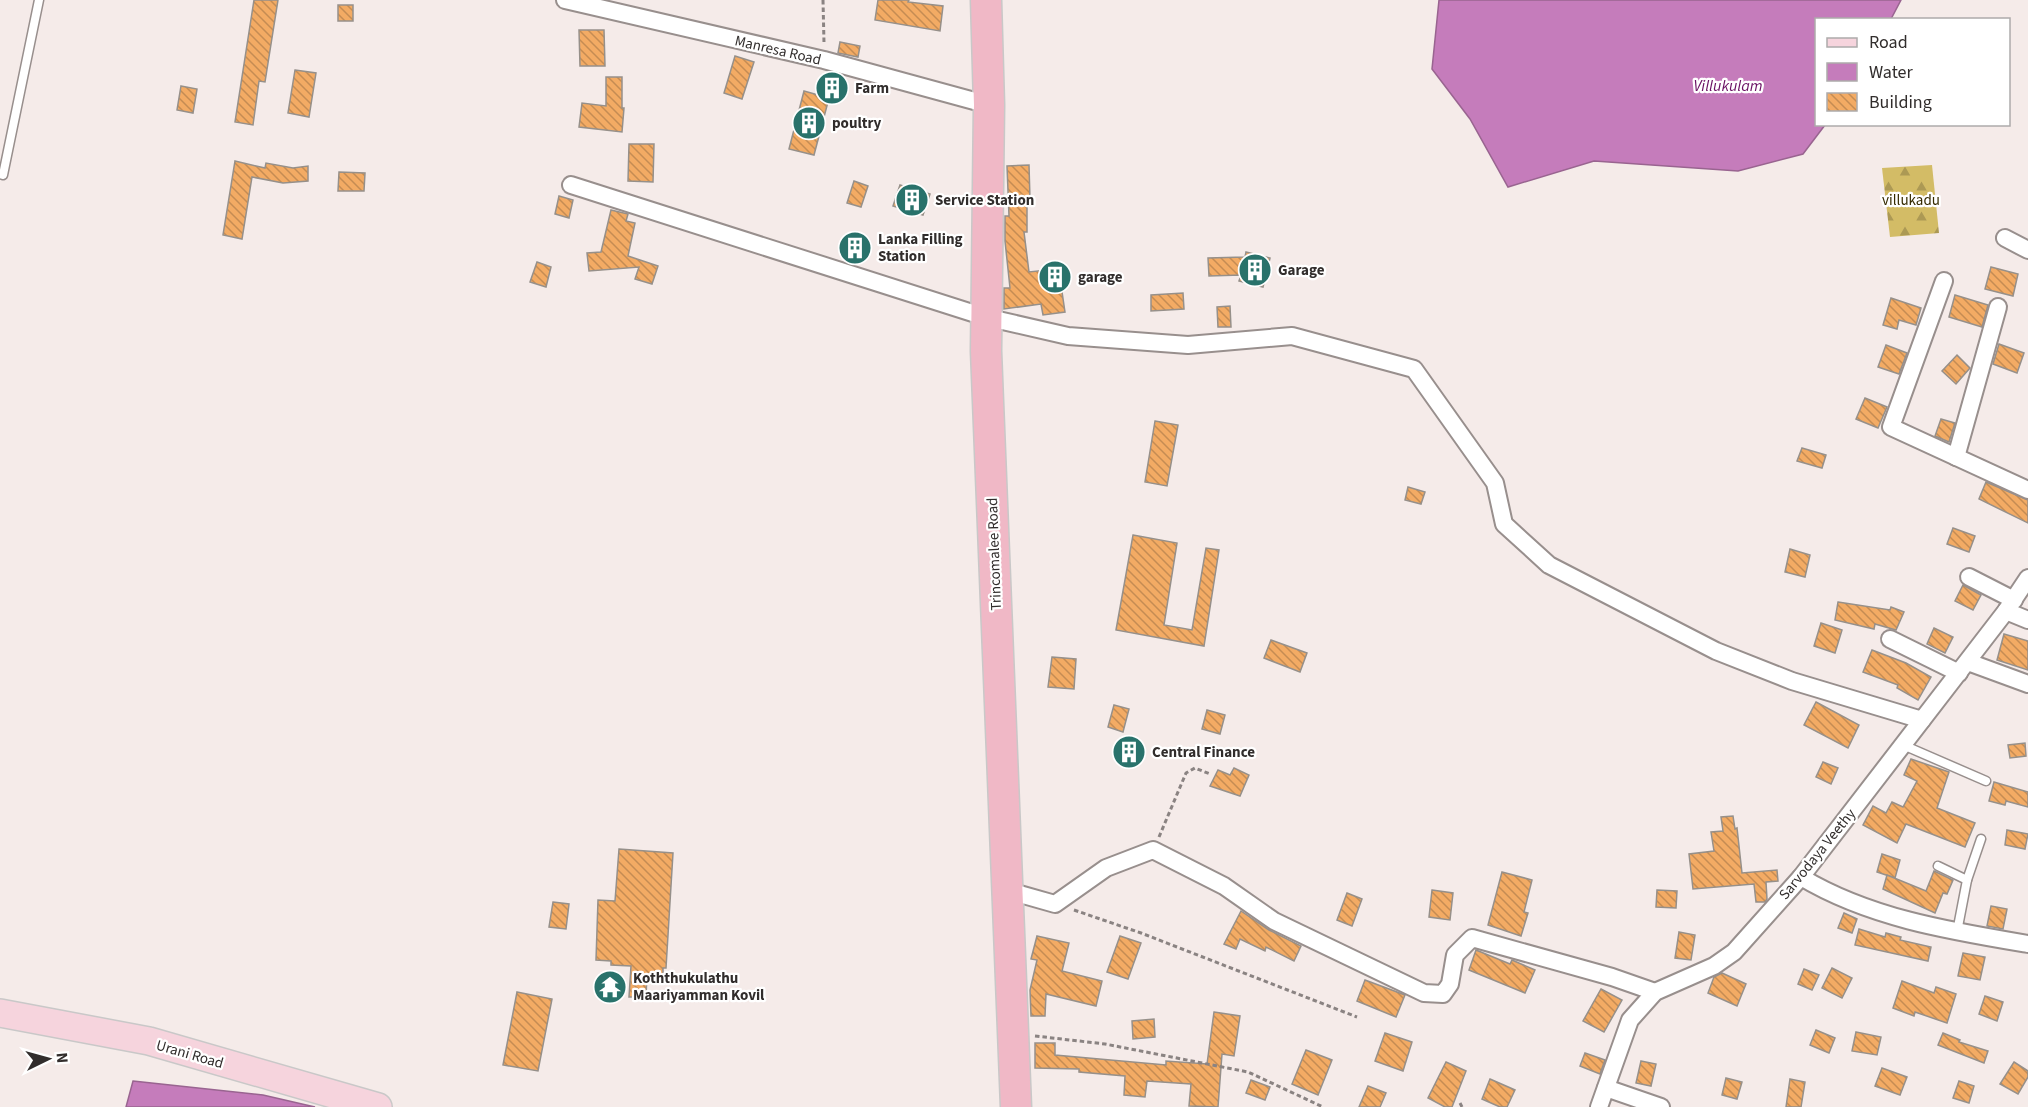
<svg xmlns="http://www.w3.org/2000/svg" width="2028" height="1107" font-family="'Source Sans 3',sans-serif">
<defs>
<pattern id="forest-firs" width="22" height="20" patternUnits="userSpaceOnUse" patternTransform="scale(1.5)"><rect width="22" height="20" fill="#d3bc66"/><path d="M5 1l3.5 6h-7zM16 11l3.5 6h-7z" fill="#ac9954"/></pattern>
<pattern id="building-back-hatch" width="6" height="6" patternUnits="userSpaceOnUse" patternTransform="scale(1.5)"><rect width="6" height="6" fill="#f3ab64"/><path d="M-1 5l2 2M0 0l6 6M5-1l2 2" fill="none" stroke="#c58c53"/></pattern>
</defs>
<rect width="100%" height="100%" fill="#f5ebe9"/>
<!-- forest -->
<polygon fill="url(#forest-firs)" points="1932,165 1939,233 1890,237 1882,168"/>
<!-- water -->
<g fill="#c57cbb" stroke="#996490" stroke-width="1.5">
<polygon points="1439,0 1901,0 1891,19 1816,20 1816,124 1825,125 1803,154 1738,171 1594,161 1508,187 1470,119 1432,69"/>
<polygon points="133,1081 263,1095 315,1107 126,1107"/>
</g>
<!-- building -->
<g fill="url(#building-back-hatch)" stroke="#96908a" stroke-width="1.5">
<polygon points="254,0 278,0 265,82 259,81 253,125 235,122"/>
<polygon points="878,0 909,0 908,2 943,6 940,31 875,20"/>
<rect x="338" y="5" width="15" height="16"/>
<polygon points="579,30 604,30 605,66 580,66"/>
<polygon points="840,42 860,46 858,57 838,53"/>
<polygon points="735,56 754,62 742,99 724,93"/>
<polygon points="295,70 316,73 309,117 288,113"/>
<polygon points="606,77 622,77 622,108 624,108 622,132 579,127 582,103 606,106"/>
<polygon points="181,86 197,89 193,113 177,110"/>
<polygon points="804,91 829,98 814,155 789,149"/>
<polygon points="629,144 654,144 653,182 628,181"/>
<polygon points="235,161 265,168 266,163 293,168 308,166 308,181 283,183 252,177 242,239 223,235"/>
<polygon points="1029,165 1030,199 1027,199 1027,232 1024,232 1029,272 1065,268 1067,284 1061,285 1065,312 1043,315 1041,304 1004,309 1004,288 1010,288 1005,241 1005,216 1009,216 1007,166"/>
<polygon points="339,172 365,173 364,191 338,191"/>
<polygon points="854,181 868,186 861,207 847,203"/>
<polygon points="900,185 930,194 923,215 893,206"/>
<polygon points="559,196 573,200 569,218 555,214"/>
<polygon points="611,210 628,214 626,221 635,223 628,256 658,266 652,284 635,279 639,267 589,271 587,253 601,252"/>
<polygon points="863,240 864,252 847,255 845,243"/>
<polygon points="1246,252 1270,258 1263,287 1239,281 1241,275 1209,276 1208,258 1245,257"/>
<polygon points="537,262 551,267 546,287 530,282"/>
<polygon points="1991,267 2018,274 2013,296 1985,289"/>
<polygon points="1183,293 1184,309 1151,311 1151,295"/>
<polygon points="1955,295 1988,305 1982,327 1949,317"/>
<polygon points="1891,298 1921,308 1916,325 1899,320 1897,329 1883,325"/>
<polygon points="1230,306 1231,327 1218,327 1217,307"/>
<polygon points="1999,344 2024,353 2017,373 1993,364"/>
<polygon points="1886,345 1907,353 1899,374 1878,367"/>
<polygon points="1957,355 1970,368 1956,384 1942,371"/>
<polygon points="1865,398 1887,407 1878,428 1856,419"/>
<polygon points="1941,419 1955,423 1949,442 1935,436"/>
<polygon points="1155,421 1178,425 1167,486 1145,482"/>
<polygon points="1802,448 1826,455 1822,468 1797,461"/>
<polygon points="1986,482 2028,500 2028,523 1979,499"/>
<polygon points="1408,487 1425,492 1421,504 1405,500"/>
<polygon points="1953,528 1975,536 1969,552 1947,544"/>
<polygon points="1133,535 1177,543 1164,625 1192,630 1206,548 1219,550 1204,646 1116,630"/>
<polygon points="1790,549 1810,555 1805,577 1785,572"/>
<polygon points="1963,585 1981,595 1973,610 1955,601"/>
<polygon points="1838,602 1890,610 1891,607 1904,612 1896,630 1875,624 1874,629 1835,620"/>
<polygon points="1821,623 1842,630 1835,653 1814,646"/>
<polygon points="1934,628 1953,637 1945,653 1927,644"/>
<polygon points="2004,634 2028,641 2028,670 1997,660"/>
<polygon points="1271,640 1307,653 1300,672 1264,658"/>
<polygon points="1872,650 1906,663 1931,677 1918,700 1897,688 1898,685 1863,672"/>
<polygon points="1052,657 1076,659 1074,689 1048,687"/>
<polygon points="1816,702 1859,725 1848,748 1804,725"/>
<polygon points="1114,705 1129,709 1123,732 1108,727"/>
<polygon points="1207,710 1225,715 1220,734 1202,729"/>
<polygon points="1126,739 1138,743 1132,765 1119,762"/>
<polygon points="2025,743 2026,756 2010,758 2008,745"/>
<polygon points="1911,759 1949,772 1937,808 1975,823 1965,847 1906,824 1897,843 1863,825 1873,806 1886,813 1892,802 1903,807 1917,781 1904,775"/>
<polygon points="1823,762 1838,768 1831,784 1816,777"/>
<polygon points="1234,768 1249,775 1240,796 1210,786 1218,770 1230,775"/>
<polygon points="1994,782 2028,792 2028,807 2006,801 2005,805 1989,801"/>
<polygon points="1733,816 1735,829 1737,828 1742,873 1777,870 1778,881 1766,882 1767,899 1765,902 1756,902 1754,884 1693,889 1689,854 1714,851 1711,832 1723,831 1721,817"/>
<polygon points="2007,830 2028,834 2025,849 2005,845"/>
<polygon points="619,849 673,853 666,968 663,968 663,975 647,974 646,997 629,997 631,966 611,965 611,961 596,960 598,900 615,901"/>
<polygon points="1882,854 1900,860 1895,878 1877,872"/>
<polygon points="1934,871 1953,880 1947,894 1943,893 1935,913 1883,889 1887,875 1926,891"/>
<polygon points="1502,872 1532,880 1524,912 1528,913 1521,936 1488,925"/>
<polygon points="1432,890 1453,893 1450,920 1429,917"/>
<polygon points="1657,890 1677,891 1676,908 1656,907"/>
<polygon points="1347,893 1362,899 1352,926 1337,920"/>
<polygon points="553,902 569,904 566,929 549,927"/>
<polygon points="1991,906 2007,909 2003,929 1987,926"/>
<polygon points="1241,911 1269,930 1301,946 1294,961 1266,947 1265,951 1240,939 1236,949 1224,944"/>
<polygon points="1844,913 1857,919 1852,933 1838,928"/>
<polygon points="1859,929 1885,937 1886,933 1901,937 1900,940 1931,947 1928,961 1855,945"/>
<polygon points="1679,932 1695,935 1691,960 1675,958"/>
<polygon points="1037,936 1069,943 1062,971 1102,981 1096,1006 1046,994 1045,1016 1031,1016 1030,990 1037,960 1031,959"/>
<polygon points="1120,936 1141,943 1128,979 1107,972"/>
<polygon points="1476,950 1510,964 1512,960 1535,970 1525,993 1469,970"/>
<polygon points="1963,953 1985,957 1980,980 1958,976"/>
<polygon points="1832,968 1852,978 1842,998 1822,988"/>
<polygon points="1804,969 1819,975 1812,990 1798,984"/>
<polygon points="1722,973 1746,984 1737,1006 1708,993 1714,977"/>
<polygon points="1365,980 1405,995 1396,1017 1357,1001"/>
<polygon points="1902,981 1934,993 1936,987 1956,994 1947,1023 1915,1012 1914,1016 1893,1008"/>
<polygon points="1601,989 1622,1000 1604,1032 1583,1021"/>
<polygon points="517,992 552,999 538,1071 503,1065"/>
<polygon points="1985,996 2003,1002 1997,1021 1979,1014"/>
<polygon points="1214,1012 1240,1016 1234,1056 1222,1054 1218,1107 1189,1106 1191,1084 1147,1081 1145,1097 1124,1095 1125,1076 1079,1072 1079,1069 1035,1068 1035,1043 1055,1043 1055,1055 1166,1065 1166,1061 1207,1064"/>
<polygon points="1154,1019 1155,1037 1133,1039 1132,1021"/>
<polygon points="1816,1030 1835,1038 1829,1053 1810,1045"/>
<polygon points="1856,1032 1881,1037 1877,1055 1852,1051"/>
<polygon points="1385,1033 1412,1042 1403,1071 1375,1061"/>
<polygon points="1943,1033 1960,1040 1959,1042 1988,1051 1984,1063 1938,1045"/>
<polygon points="1306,1050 1332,1060 1318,1095 1292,1084"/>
<polygon points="1585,1053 1605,1060 1600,1074 1580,1066"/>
<polygon points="1641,1061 1656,1064 1651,1086 1636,1083"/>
<polygon points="1446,1062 1466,1071 1452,1107 1445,1107 1428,1098"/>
<polygon points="2014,1062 2028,1071 2028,1077 2018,1094 2000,1084"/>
<polygon points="1882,1068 1907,1077 1900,1095 1875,1086"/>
<polygon points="1726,1078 1742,1082 1737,1099 1722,1095"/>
<polygon points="1490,1079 1515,1090 1507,1107 1500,1107 1482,1099"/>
<polygon points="1790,1079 1805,1082 1801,1107 1786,1107"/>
<polygon points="1251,1080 1270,1087 1265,1100 1246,1093"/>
<polygon points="1959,1081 1974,1086 1969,1103 1953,1098"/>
<polygon points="1368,1086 1386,1093 1380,1107 1359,1107"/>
</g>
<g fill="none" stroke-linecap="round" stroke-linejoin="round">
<defs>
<g id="lane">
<polyline points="0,174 3,175 39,0"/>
<polyline points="1903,745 1986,781"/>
<polyline points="1938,866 1967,880 1957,932"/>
<polyline points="1967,880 1981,839"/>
</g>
<g id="street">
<polyline points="565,0 824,60 989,105"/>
<polyline points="571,185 985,317 1068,336 1188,345 1292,336 1414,369 1495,483 1504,524 1549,565 1716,651 1792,681 1922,720"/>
<polyline points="2005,238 2028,250"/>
<polyline points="1944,281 1891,427 2028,490"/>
<polyline points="1956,457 1998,307"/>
<polyline points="1969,577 2014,600"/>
<polyline points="2006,611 2028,620"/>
<polyline points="1890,639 1959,673"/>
<polyline points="1968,662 2028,684"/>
<path d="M1801,877C1869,918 1950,931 2028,944"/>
<polyline points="1009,891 1055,904 1106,868 1153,850 1224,886 1274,921 1424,993 1443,994 1450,984 1455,955 1472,938 1612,977 1655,992"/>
<polyline points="1606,1088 1661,1107"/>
<polyline points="1599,1107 1630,1020 1655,992 1714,966 1734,952 1801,877 2006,611 2028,578"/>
</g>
<polyline id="primary" points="0,1013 149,1041 378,1107"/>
<polyline id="highway" points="986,0 989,105 986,351 1016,1107"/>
</defs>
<!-- lane casing -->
<use href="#lane" stroke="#988f8d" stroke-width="11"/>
<!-- street casing -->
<use href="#street" stroke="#988f8d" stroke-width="20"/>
<!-- primary casing -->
<use href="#primary" stroke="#c9c8c8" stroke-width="30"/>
<!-- highway casing -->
<use href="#highway" stroke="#c9c8c8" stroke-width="33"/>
<!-- path -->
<g stroke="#8a8382" stroke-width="3" stroke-dasharray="4.5 3" stroke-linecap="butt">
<polyline points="823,0 824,43"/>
<polyline points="1159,837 1186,773 1195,768 1210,774"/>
<polyline points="1074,910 1141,933 1357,1017"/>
<polyline points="1035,1036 1105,1044 1248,1072 1323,1107"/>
<polyline points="1460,1103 1462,1107"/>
</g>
<!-- lane -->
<use href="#lane" stroke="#fff" stroke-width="8"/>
<!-- street -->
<use href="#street" stroke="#fff" stroke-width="16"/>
<!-- primary -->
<use href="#primary" stroke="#f6d4dd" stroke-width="27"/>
<!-- highway -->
<use href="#highway" stroke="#f0b8c6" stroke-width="30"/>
</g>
<!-- icons -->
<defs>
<symbol id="building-disc" viewBox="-11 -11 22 22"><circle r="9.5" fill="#29726b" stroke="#fff"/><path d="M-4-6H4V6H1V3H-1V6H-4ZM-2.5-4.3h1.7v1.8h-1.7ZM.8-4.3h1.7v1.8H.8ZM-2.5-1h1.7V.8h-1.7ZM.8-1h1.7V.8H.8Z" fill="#fff"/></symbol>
<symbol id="temple-disc" viewBox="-11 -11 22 22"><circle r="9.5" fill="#29726b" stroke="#fff"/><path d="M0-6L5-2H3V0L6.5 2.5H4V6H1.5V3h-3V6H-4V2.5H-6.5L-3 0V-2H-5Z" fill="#fff"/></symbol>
</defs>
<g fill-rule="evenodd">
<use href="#building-disc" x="813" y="69" width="38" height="38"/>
<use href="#building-disc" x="790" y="104" width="38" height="38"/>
<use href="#building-disc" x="893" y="181" width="38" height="38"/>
<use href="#building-disc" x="836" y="229" width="38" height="38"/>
<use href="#building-disc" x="1236" y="251" width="38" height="38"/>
<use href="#building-disc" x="1036" y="258" width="38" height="38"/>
<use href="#building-disc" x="1110" y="733" width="38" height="38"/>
<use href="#temple-disc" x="591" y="968" width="38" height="38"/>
</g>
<g text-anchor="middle" stroke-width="4.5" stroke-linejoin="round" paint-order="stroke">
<!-- street labels -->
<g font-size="15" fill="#312d2c" stroke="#fff">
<text transform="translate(778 50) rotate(13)" y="5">Manresa Road</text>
<text transform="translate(994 554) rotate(-92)" y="5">Trincomalee Road</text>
<text transform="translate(1817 854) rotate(-51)" y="5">Sarvodaya Veethy</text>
<text transform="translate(190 1054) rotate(16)" y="5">Urani Road</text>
</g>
<!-- poi labels -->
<g font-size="15" font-weight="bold" fill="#312d2c" stroke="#fff" text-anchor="start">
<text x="855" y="93">Farm</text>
<text x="832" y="128">poultry</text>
<text x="935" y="205">Service Station</text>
<text x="878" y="244">Lanka Filling<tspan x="878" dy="17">Station</tspan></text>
<text x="1278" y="275">Garage</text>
<text x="1078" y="282">garage</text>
<text x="1152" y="757">Central Finance</text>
<text x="633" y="983">Koththukulathu<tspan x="633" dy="17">Maariyamman Kovil</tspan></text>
</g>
<!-- park labels -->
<g font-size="15" fill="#352a00" stroke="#fff">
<text x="1911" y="205">villukadu</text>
</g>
<!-- water labels -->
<g font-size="16" font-style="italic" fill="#6a1063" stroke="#fff">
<text x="1728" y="91">Villukulam</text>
</g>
</g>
<!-- legend -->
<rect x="1815" y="18" width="195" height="108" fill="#ffffff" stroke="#adabab" stroke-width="1.5"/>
<rect x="1827" y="38" width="30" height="9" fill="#f6d4dd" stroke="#adabab" stroke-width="1.5"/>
<text x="1869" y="48" font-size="18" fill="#312d2c">Road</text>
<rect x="1827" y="63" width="30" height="18" fill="#c57cbb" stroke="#adabab" stroke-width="1.5"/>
<text x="1869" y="78" font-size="18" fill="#312d2c">Water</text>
<rect x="1827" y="93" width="30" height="18" fill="url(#building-back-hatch)" stroke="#adabab" stroke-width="1.5"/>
<text x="1869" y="108" font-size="18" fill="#312d2c">Building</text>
<!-- north arrow -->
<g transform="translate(48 1059) rotate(85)" stroke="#ffffff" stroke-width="4.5" paint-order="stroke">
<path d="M0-4.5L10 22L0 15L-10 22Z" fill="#312d2c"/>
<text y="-9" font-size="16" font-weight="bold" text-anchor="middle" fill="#312d2c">N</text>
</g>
</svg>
